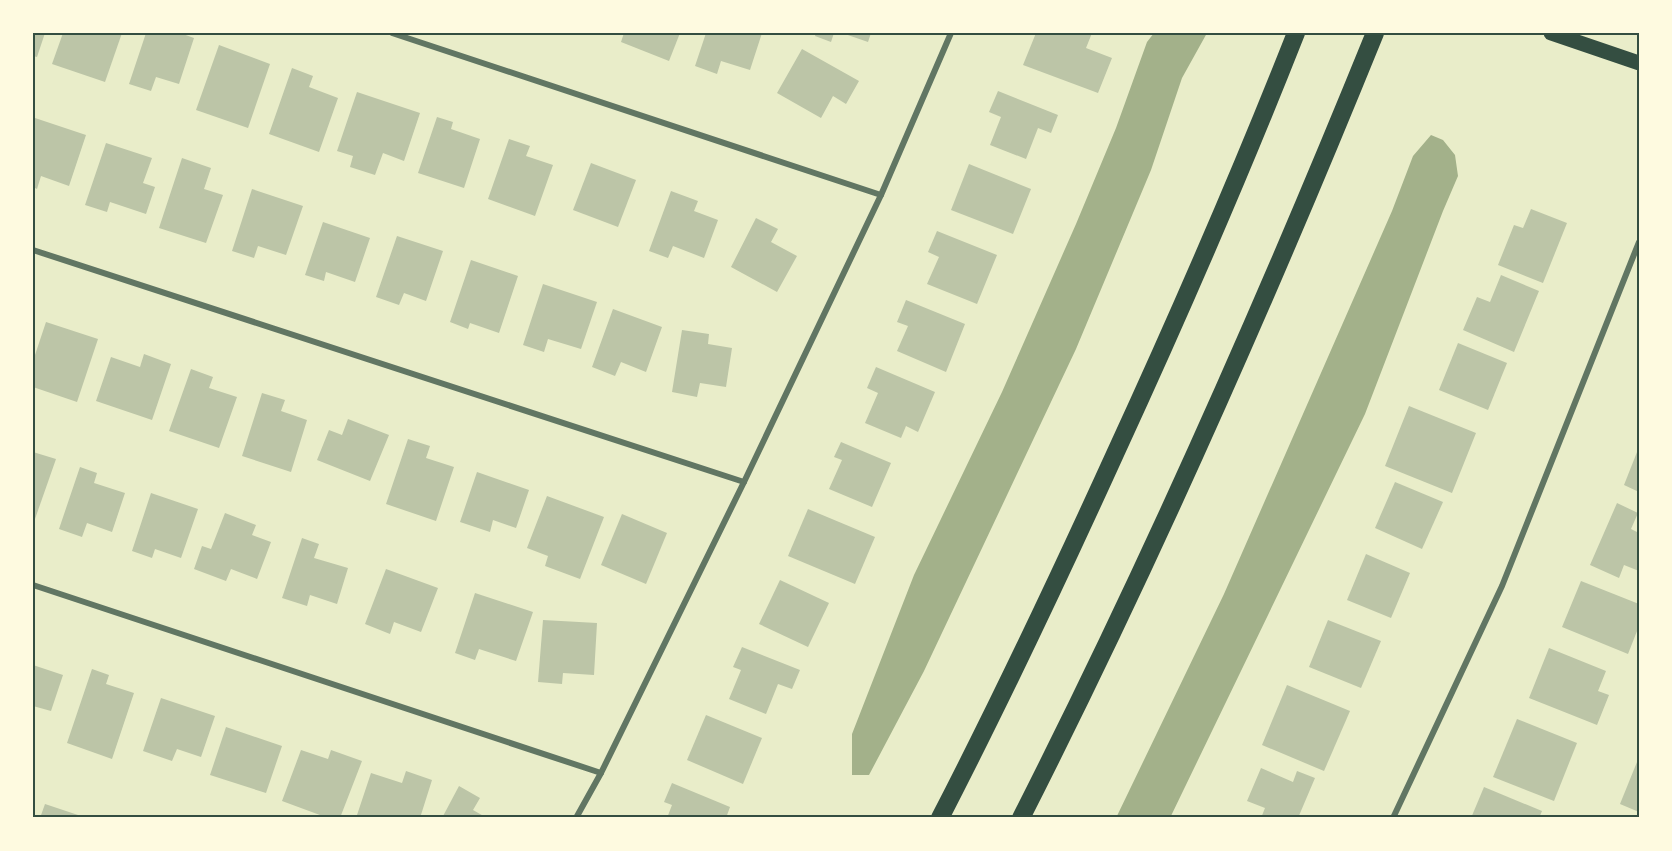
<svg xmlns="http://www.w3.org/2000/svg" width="1672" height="851" font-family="'IBM Plex Sans',sans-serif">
<rect width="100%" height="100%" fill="#e9edc9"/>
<!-- water -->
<g fill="#a3b18a">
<polygon points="1154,33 1207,33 1182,78 1151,170 1076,349 924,671 869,775 852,775 852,734 914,575 1002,392 1076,224 1116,128 1147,42"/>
<polygon points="1431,135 1443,140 1455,155 1458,176 1443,211 1365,414 1170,818 1116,818 1224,594 1392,211 1413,156"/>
</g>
<!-- building -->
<g fill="#bcc5a7">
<polygon points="33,33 45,33 37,57 33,56"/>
<polygon points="63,33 122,33 105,82 52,64"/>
<polygon points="146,33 180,33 194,38 179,84 156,77 151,91 129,84"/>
<polygon points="624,33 680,33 669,61 621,42"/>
<polygon points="706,33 762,33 750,70 721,61 717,74 695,66"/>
<polygon points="816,33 834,33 831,42 815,36"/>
<polygon points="842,33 871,33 868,42"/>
<polygon points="1036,33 1092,33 1086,48 1112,58 1098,93 1023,65"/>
<polygon points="219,45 270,64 248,128 196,110"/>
<polygon points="802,49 859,81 846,104 833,96 821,118 777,93"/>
<polygon points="292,68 313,76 309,87 338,98 319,152 269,134"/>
<polygon points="998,91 1058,115 1051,133 1038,128 1026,159 990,145 1001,117 989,112"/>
<polygon points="357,92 420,113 404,161 383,153 375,175 350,167 353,156 337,151"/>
<polygon points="437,117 453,122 451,129 480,139 464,188 418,173"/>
<polygon points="35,118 86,135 69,186 41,176 37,189 33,187 33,125"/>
<polygon points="509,139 530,146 526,156 553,165 535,216 488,199"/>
<polygon points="106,143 152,158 143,183 155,187 146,214 110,202 107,212 85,205"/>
<polygon points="182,158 211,168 204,189 223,195 206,243 159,228"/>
<polygon points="591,163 636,180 618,227 573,210"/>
<polygon points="969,164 1031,189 1013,234 951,210"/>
<polygon points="252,189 303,206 286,255 258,246 254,258 232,251"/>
<polygon points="671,191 698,201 694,211 718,220 704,258 673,246 668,258 649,251"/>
<polygon points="1531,209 1567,223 1543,283 1498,265 1514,225 1523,228"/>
<polygon points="756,218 778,229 771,242 797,256 777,292 731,267"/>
<polygon points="323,222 370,238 355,282 326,272 324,281 305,275"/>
<polygon points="937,231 997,255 977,304 927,284 939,257 928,252"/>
<polygon points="397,236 443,251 426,301 404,293 399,305 376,297"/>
<polygon points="471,260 518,276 499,333 470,323 468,329 450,322"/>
<polygon points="1501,275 1539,291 1514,352 1463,330 1477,297 1490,302"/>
<polygon points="543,284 597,302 581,349 548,339 544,352 523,345"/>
<polygon points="906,300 965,324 946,372 897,351 908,326 897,322"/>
<polygon points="613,309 662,327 646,372 621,362 615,376 592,367"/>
<polygon points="46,322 98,339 77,402 33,387 33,361"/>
<polygon points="682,330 709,334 708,344 732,348 726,387 700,383 697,397 672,392"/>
<polygon points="1458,343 1507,363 1488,410 1439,390"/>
<polygon points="144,354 171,364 152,420 96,401 111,357 140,367"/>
<polygon points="876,367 935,392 918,432 906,426 901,438 865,423 878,393 867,388"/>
<polygon points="191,369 213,377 209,388 237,397 219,448 169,431"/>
<polygon points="262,393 285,400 281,411 307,420 291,472 242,456"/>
<polygon points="1409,406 1476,433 1452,493 1385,466"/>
<polygon points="348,419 389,435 370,481 317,460 329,430 342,435"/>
<polygon points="408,439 430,446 426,458 454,467 436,521 386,504"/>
<polygon points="841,442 891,463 872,507 829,489 842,460 834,457"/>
<polygon points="1639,447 1639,492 1624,485"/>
<polygon points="33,452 56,459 35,519 33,518"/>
<polygon points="80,467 97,473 94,483 125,493 112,532 87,523 82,537 59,529"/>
<polygon points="477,472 529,490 516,528 493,520 490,532 460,522"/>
<polygon points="1395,482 1443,502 1422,549 1375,528"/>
<polygon points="151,493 198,509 181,558 155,549 152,558 132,551"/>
<polygon points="547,496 604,517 580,579 545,566 548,556 527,548"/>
<polygon points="1617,503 1638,513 1631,529 1639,533 1639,571 1624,565 1619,578 1590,565"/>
<polygon points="808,509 875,537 855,584 788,556"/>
<polygon points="225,513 256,525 252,535 271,542 257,579 231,569 226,581 194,569 202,546 211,549"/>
<polygon points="622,514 667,533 646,584 601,565"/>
<polygon points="302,538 319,544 314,558 348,568 337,604 310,595 307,606 282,598"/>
<polygon points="1366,554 1410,573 1391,618 1347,600"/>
<polygon points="386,569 438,588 421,632 394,622 390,634 365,624"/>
<polygon points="780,580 829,603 808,647 759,624"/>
<polygon points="1581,581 1639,604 1639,626 1628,654 1562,627"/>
<polygon points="475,593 533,612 516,661 479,649 475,660 455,653"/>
<polygon points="543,620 597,623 594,675 563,673 562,684 538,682"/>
<polygon points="1328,620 1381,641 1361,688 1309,667"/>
<polygon points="742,647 800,670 792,689 778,684 766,714 729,699 741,670 733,667"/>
<polygon points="1549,648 1606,671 1598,691 1609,695 1597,725 1529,698"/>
<polygon points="33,665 63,675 51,711 33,706"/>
<polygon points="92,669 109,675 106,684 134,693 112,759 67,743"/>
<polygon points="1287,685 1350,711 1324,771 1262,745"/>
<polygon points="161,698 215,716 201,757 177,749 172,761 143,751"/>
<polygon points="706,715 762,738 743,784 687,760"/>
<polygon points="1517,719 1577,743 1554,801 1493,777"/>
<polygon points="226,727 282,746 266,793 210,775"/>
<polygon points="301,750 328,759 331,750 362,761 340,818 328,818 282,801"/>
<polygon points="1637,762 1639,763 1639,812 1620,804"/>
<polygon points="1261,768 1293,782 1297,771 1315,778 1298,818 1261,818 1265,808 1247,801"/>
<polygon points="406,771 432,780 420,818 356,818 371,773 402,783"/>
<polygon points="672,783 730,807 726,818 667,818 672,805 664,802"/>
<polygon points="459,786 480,798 473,810 487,818 442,818"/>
<polygon points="1484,787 1542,811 1539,818 1471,818"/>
<polygon points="45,804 87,818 40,818"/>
</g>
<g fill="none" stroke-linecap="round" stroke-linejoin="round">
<!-- minor -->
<g stroke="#617663" stroke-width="6">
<polyline points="392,33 881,195"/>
<polyline points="33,250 744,482"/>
<polyline points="33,585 601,773"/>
<polyline points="576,818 601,773 744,482 881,195 951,33"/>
<polyline points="1393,818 1502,586 1639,242"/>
</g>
<!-- primary -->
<polyline stroke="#344e41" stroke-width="15" points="1551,33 1639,63"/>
<!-- motorway -->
<g stroke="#344e41" stroke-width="18">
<path d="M940,818C1002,698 1059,577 1115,454C1179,315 1240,175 1296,33"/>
<path d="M1021,818C1151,562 1267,299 1375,33"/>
</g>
</g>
<!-- border -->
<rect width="1672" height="851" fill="none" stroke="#fefae0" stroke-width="69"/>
<rect x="34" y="34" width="1604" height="782" fill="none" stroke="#344e41" stroke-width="2"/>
</svg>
